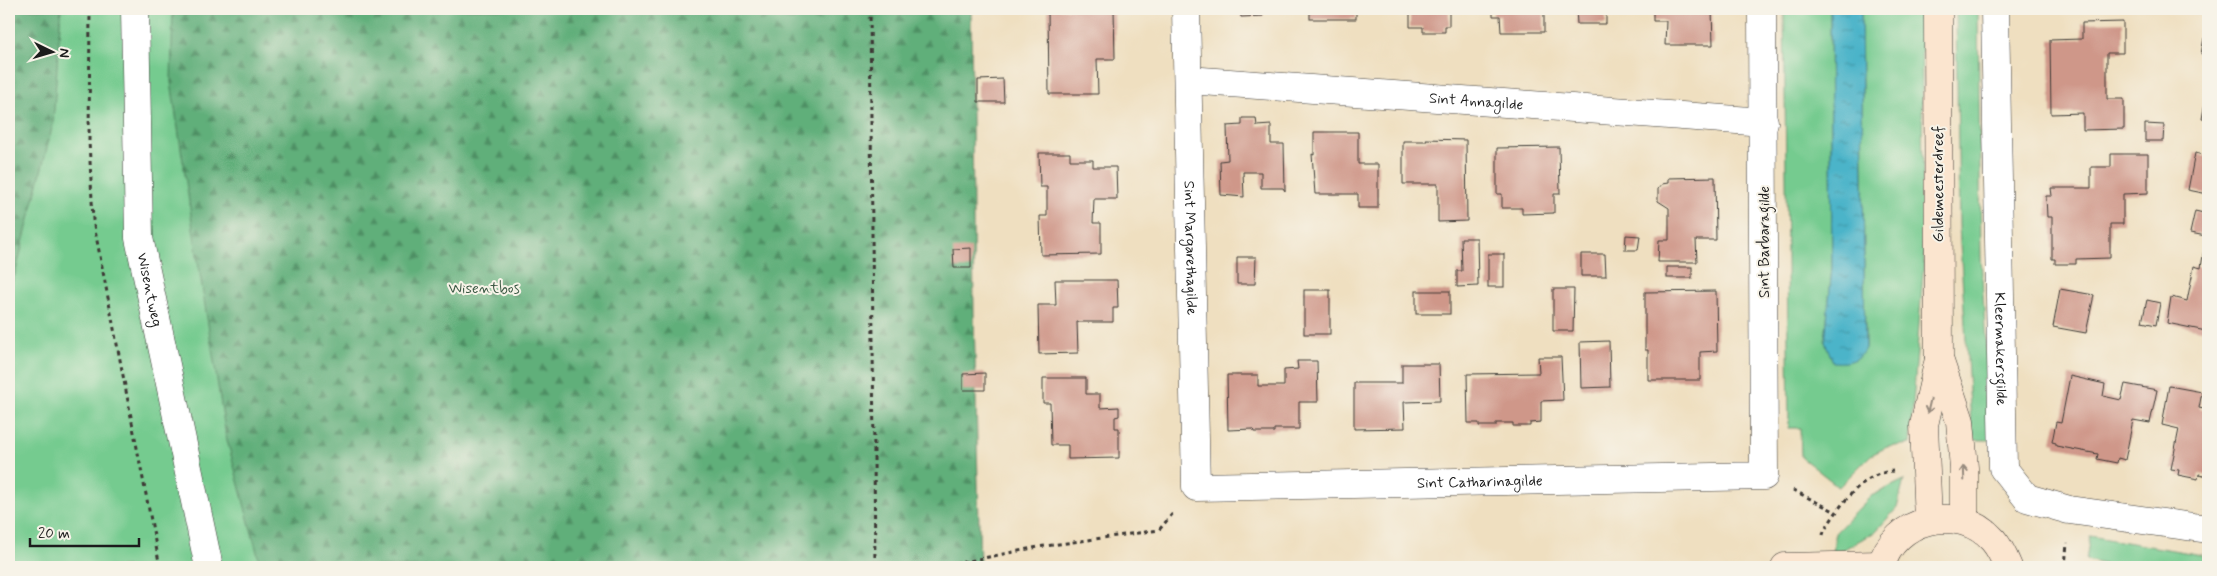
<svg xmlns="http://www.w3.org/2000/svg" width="2217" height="576" font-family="Mynerve,sans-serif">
<defs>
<pattern id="forest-firs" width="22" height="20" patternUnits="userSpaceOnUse" patternTransform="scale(1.25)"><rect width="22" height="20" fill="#60af7a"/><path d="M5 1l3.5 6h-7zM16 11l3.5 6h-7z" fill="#4e8e63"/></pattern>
<pattern id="water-ripples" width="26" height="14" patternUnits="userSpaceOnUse" patternTransform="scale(1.25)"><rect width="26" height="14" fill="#4bb4c9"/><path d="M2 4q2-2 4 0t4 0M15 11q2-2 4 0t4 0" fill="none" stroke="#3e92a2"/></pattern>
</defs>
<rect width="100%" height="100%" fill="#f7f3e8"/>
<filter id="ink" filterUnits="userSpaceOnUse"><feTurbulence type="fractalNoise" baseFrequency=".02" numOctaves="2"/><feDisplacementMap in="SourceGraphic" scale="10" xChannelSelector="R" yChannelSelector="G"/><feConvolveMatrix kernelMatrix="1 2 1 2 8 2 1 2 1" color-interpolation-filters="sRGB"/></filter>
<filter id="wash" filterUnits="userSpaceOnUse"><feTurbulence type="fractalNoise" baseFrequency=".0096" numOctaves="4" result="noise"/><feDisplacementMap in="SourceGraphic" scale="20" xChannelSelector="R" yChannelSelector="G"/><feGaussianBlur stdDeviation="1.12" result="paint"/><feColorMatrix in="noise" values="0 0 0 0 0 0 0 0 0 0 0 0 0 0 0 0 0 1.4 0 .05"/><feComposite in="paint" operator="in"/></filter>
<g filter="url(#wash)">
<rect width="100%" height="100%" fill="#efdfc0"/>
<!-- green -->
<g fill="#75cb8f" stroke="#487456">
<polygon points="9,9 946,9 811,567 9,567"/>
<polygon points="1784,9 1830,9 1832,267 1825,342 1865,348 1861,9 1921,9 1924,260 1910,444 1887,447 1871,455 1839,487 1801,457 1800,428 1789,428"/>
<polygon points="1956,9 1978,9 1981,256 1991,440 1972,440 1959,226"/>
<polygon points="1904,480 1897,508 1875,532 1833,555 1835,533 1871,496"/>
<polygon points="2090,536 2208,556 2208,567 2117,567 2086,560"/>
</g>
<!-- forest -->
<g fill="url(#forest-firs)" stroke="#3e664b">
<polygon points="9,9 61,9 53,124 15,275 9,289"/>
<polygon points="173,9 971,9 974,313 980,567 261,567 226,436 199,268 171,82"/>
</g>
<!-- water -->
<path fill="url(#water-ripples)" stroke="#346872" d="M1830,9H1861L1865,348C1859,362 1847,363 1833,362L1825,342L1832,267Z"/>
<g id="blocks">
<!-- building -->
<g fill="#cf9789">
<polygon points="1048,9 1114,9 1115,59 1097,59 1098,94 1049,94"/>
<polygon points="1220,9 1263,9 1263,16 1241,17 1240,12 1220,13"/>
<rect x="1310" y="9" width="46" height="10"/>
<polygon points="1410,9 1449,9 1449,26 1445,26 1445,32 1423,32 1423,27 1410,27"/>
<polygon points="1493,9 1544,9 1544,32 1501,32 1500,16 1493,16"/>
<polygon points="1576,9 1606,9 1606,24 1577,24"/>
<polygon points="1653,9 1712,9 1713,45 1665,45 1666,21 1653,21"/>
<polygon points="2123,22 2123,53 2107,53 2107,99 2124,99 2124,129 2083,130 2083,113 2051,114 2050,40 2082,39 2082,23"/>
<polygon points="2204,38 2208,39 2208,55 2201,54"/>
<polygon points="1003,79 1004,102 978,102 978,80"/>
<polygon points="2207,91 2208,91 2208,120 2202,119"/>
<polygon points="1242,118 1256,118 1257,126 1271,125 1271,144 1284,144 1285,191 1283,188 1261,188 1261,172 1243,172 1244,197 1221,195 1220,161 1228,160 1227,126 1242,125"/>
<polygon points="2145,124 2164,125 2163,141 2145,141"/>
<polygon points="1314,132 1358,132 1358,164 1378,164 1378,208 1358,208 1358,194 1315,194 1312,154 1314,155"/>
<polygon points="1426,139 1466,140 1467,221 1438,222 1438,184 1403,184 1403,141 1427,141"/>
<polygon points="1559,147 1560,194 1554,194 1554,213 1522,214 1522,208 1502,208 1502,194 1497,194 1497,148"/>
<polygon points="1039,153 1070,153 1070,160 1093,160 1093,167 1116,167 1117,199 1094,199 1093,223 1101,223 1101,254 1041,255 1040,216 1047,216 1047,187 1040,187"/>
<polygon points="2195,153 2208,156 2208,194 2188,190"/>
<polygon points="2111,154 2148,154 2148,193 2123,194 2123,224 2110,224 2110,258 2076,259 2076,264 2055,264 2055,259 2052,259 2052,217 2047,217 2046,196 2052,196 2051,188 2091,188 2091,167 2111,167"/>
<polygon points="1715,177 1716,240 1696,240 1697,262 1658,262 1659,240 1669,240 1669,208 1658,201 1658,189 1662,184 1668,183 1668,178"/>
<polygon points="2195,211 2208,214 2208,319 2206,331 2167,323 2171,297 2187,301 2194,266 2201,268 2206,236 2190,233"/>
<polygon points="1626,235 1640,236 1638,250 1625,250"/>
<polygon points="1461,238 1477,238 1478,286 1457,287 1457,271 1462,271"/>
<polygon points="971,248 971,268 954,268 953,249"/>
<rect x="1488" y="254" width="16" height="33"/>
<polygon points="1581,254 1605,254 1606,276 1581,276"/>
<polygon points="1237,257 1256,257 1255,284 1237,284"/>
<rect x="1667" y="267" width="25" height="11"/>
<polygon points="1055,280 1117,280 1118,308 1113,308 1113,322 1077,322 1078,353 1039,354 1038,305 1056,305"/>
<polygon points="1553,289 1574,289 1573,331 1553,331"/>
<polygon points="2060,289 2094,295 2086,333 2053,327"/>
<rect x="1304" y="290" width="26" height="44"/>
<rect x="1416" y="291" width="34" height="23"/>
<polygon points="1716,291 1717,351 1700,352 1700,380 1648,380 1648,350 1645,350 1645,292"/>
<polygon points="2147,300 2160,303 2156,325 2142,322"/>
<polygon points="1609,341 1610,387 1581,388 1580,342"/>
<polygon points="1538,357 1561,357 1563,400 1541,401 1541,422 1530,423 1530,426 1513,426 1513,423 1496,423 1496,426 1479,426 1479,423 1468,423 1467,374 1539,373"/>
<polygon points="1297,361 1317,361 1318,402 1299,402 1299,429 1274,429 1274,432 1254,432 1253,429 1228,430 1227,375 1258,375 1258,386 1284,386 1284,370 1298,369"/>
<polygon points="1402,364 1439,364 1440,401 1404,402 1405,428 1354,429 1354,383 1402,383"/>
<polygon points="985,373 985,390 963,390 963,374"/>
<polygon points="2070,376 2105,384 2103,396 2121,400 2125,384 2157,390 2150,423 2133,420 2125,460 2118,458 2117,463 2097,459 2098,454 2056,446 2056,443 2052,442 2056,422 2061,423"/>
<polygon points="1043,378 1086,378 1086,394 1100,394 1100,408 1119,407 1119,416 1115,417 1115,428 1119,428 1119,458 1068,459 1068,445 1051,445 1050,403 1043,403"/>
<polygon points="2169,386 2202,392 2199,408 2208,410 2208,476 2199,474 2198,479 2178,475 2179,470 2171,469 2179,429 2162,425"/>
</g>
</g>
</g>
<g filter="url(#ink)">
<use href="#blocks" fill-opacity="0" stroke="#3c3935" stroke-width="1"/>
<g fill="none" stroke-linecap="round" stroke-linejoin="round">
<defs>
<g id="street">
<path id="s1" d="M135,9L139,238L209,567"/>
<path id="s2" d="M1186,9L1196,487L1764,476L1762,9"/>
<path id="s3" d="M1995,9L2003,468L2027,498L2069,510L2208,529"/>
<path id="s4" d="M1188,80L1764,122"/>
</g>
<g id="secondary">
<polyline points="1939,359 1960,421 1964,468 1964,521"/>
<polyline points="1928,520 1924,425 1939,359 1938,9"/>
<polyline points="1785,567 1881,565"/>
<path d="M1881,567C1893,518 1959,502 1993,540C2000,548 2004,557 2008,567"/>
</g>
</defs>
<!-- street casing -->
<use href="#street" stroke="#3c3935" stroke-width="29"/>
<!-- secondary casing -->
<use href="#secondary" stroke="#3c3935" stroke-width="29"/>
<!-- path -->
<g stroke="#3c3935" stroke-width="3" stroke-dasharray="4 4" stroke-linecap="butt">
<polyline points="90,9 89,141 93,220 160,567"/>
<polyline points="870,9 875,567"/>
<polyline points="1793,490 1836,512"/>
<path d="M1823,535L1824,531C1840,506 1860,474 1893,471"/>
<polyline points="939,567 1038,547 1159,530 1174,512"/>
<polyline points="2065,567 2067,543"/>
</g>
<!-- street -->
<use href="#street" stroke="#fff" stroke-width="28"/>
<!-- secondary -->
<use href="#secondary" stroke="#fbe5cf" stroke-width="28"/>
</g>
<!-- one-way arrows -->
<defs><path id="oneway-shaft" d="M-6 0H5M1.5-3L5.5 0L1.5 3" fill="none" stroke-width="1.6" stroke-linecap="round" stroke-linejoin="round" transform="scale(1.25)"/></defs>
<g stroke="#978b7e">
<use href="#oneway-shaft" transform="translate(1929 406) rotate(103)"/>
<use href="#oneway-shaft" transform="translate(1964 473) rotate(-92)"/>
</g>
</g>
<g text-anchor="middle" stroke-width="4" stroke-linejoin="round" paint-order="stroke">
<!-- street labels -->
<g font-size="15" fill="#1c1c1c" stroke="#f7f3e8">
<text dy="5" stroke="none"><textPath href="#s4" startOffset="289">Sint Annagilde</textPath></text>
<text transform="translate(1938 184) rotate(-90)" y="5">Gildemeesterdreef</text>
<text transform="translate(1764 242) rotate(-90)" y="5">Sint Barbaragilde</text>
<text dy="5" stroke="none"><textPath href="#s2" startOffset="239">Sint Margarethagilde</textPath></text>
<text dy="5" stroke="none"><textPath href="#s1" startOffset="282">Wisentweg</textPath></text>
<text dy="5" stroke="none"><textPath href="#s3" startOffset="340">Kleermakersgilde</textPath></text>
<text dy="5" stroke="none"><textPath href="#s2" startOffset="762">Sint Catharinagilde</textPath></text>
</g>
<!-- park labels -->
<g font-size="15" fill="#3b5944" stroke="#f7f3e8">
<text x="484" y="293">Wisentbos</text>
</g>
</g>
<!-- margin -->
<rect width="2217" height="576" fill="none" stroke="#f7f3e8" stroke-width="30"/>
<!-- north arrow -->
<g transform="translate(52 52) rotate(95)" stroke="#f7f3e8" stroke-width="4" paint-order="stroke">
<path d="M0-4L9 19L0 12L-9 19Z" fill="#1c1c1c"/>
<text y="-8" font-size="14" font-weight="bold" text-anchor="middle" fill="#1c1c1c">N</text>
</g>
<!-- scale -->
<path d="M30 538v8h109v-8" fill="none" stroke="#1c1c1c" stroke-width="2.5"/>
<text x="38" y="538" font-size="15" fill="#1c1c1c" stroke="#f7f3e8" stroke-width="4" paint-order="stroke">20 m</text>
</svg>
